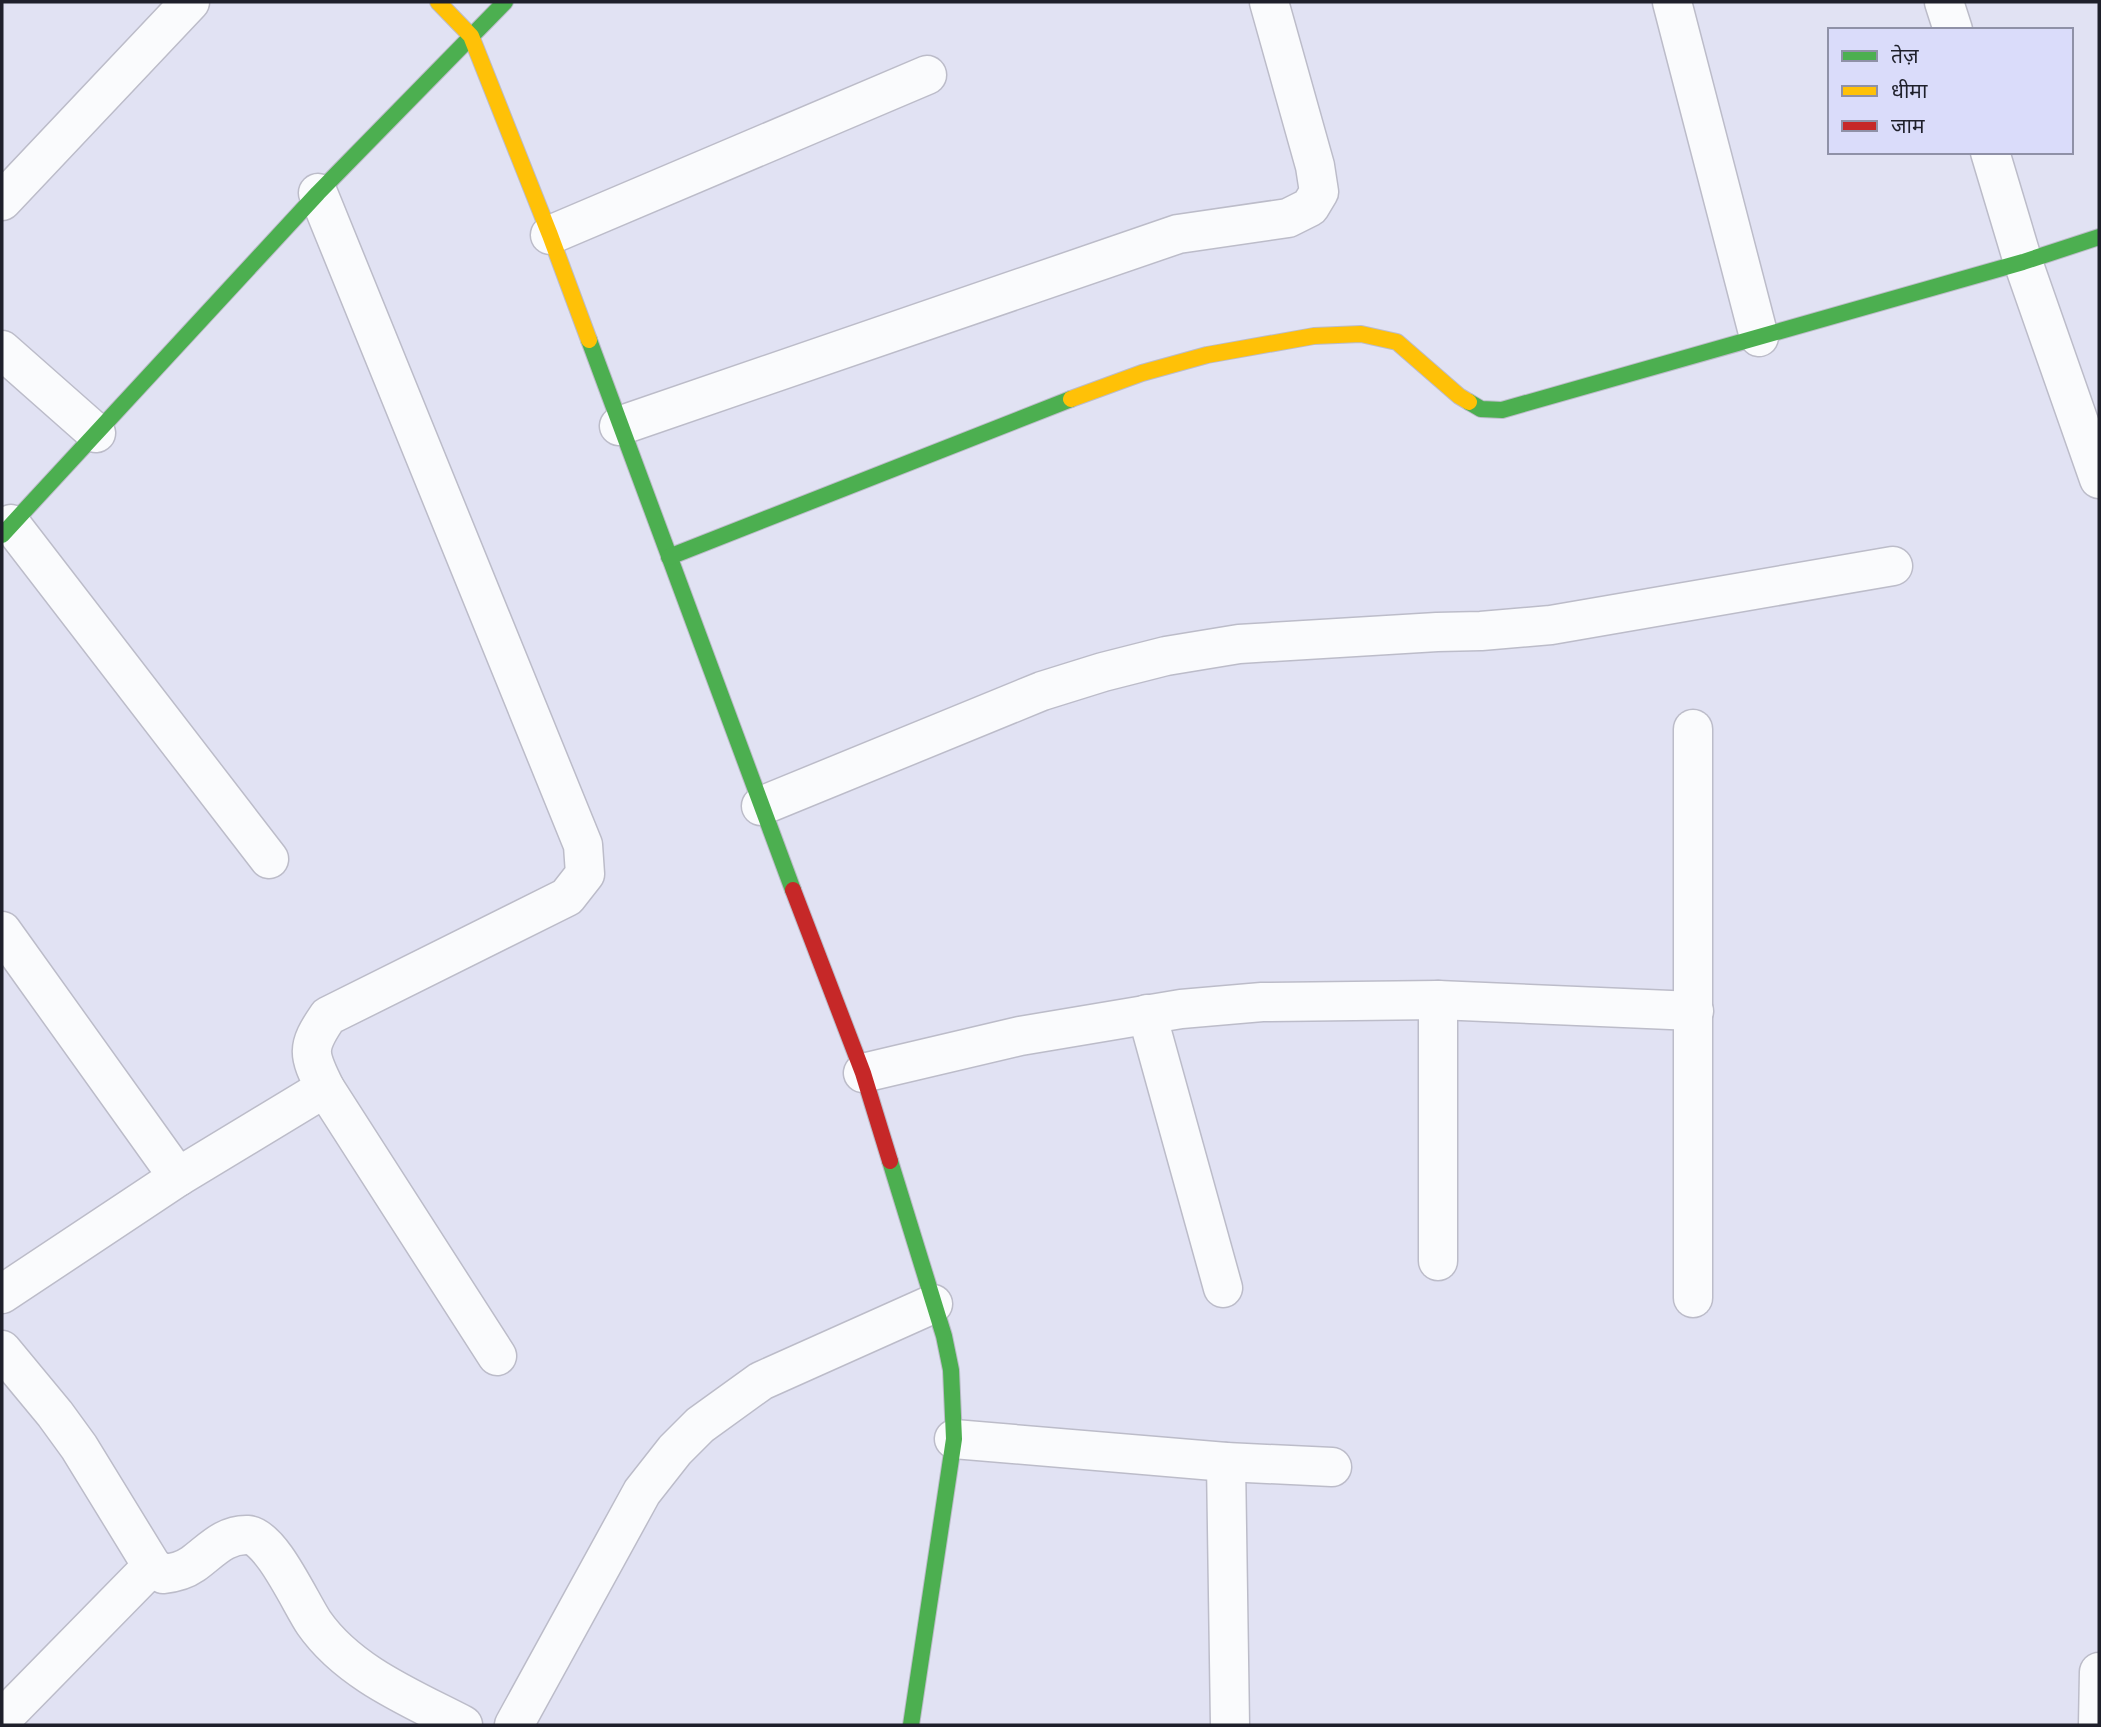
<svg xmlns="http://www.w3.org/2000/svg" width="2101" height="1727" font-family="'Asap Condensed','Noto Sans Devanagari',sans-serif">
<rect width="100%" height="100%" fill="#e1e2f3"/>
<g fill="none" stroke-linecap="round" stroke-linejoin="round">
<defs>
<g id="street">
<polyline points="1672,2 1759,337"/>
<polyline points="1944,2 1953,30"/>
<polyline points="1990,152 2023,262 2099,479"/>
<path d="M318,193L583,845L585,874L567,897L328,1016C306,1048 308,1054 325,1088L497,1356"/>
<polyline points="2,201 190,2"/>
<polyline points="550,235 927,75"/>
<polyline points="2,350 96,433"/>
<polyline points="619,426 1178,234 1288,218 1310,207 1319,192 1315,166 1269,2"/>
<polyline points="11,524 269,859"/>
<polyline points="761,806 1042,691 1103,672 1166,656 1239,644 1437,632 1481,631 1551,625 1893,566"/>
<polyline points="2,931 178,1177 2,1294"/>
<polyline points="1147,1014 1223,1288"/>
<polyline points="863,1073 1020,1036 1181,1009 1262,1002 1438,1000 1694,1011"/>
<polyline points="178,1177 325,1088"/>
<polyline points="1438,1261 1438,1000"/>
<polyline points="1693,1298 1693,729"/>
<path d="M2,1350L55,1414L79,1447L152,1566L163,1574C174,1573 183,1571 193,1564C210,1552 224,1534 248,1535C271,1536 301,1604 314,1623C349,1673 411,1698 463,1725"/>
<polyline points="954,1439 1226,1462 1332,1467"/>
<polyline points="1226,1462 1230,1725"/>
<polyline points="2,1719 152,1566"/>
<polyline points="514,1725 642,1492 675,1450 700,1425 761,1381 933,1304"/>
<polyline points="2098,1725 2099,1672"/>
</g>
<g id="fast">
<polyline points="589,340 793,890"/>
<polyline points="1469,402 1481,409 1502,410 2023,262 2099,237"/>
<polyline points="2,535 318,193 505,2"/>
<polyline points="669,557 1071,399"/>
<polyline points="890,1161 944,1336 951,1370 954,1439 911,1725"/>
</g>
<g id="slow">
<polyline points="438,2 471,36 550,235 589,340"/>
<polyline points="1071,399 1142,373 1207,355 1314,336 1361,334 1397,342 1459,396 1469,402"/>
</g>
<polyline id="jam" points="793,890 863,1073 890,1161"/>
</defs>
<!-- street casing -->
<use href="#street" stroke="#bcbcc9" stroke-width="41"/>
<!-- fast casing -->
<use href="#fast" stroke="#bcbcc9" stroke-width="18"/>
<!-- slow casing -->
<use href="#slow" stroke="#bcbcc9" stroke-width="18"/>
<!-- jam casing -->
<use href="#jam" stroke="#bcbcc9" stroke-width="18"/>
<!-- street -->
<use href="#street" stroke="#fafbfd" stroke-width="38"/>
<!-- fast -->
<use href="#fast" stroke="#4caf50" stroke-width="16"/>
<!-- slow -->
<use href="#slow" stroke="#ffc107" stroke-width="16"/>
<!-- jam -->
<use href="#jam" stroke="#c62828" stroke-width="16"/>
</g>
<!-- border -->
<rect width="2101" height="1727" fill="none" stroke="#1f202b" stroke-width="7"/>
<!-- legend -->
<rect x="1828" y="28" width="245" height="126" fill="#dadcfa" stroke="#8f91a7" stroke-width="2"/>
<rect x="1842" y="51" width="35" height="10" fill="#4caf50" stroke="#8f91a7" stroke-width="2"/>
<text x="1891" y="63" font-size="21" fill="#1f202b">तेज़</text>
<rect x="1842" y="86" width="35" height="10" fill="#ffc107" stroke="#8f91a7" stroke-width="2"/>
<text x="1891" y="98" font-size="21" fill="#1f202b">धीमा</text>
<rect x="1842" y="121" width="35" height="10" fill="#c62828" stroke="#8f91a7" stroke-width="2"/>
<text x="1891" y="133" font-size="21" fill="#1f202b">जाम</text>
</svg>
